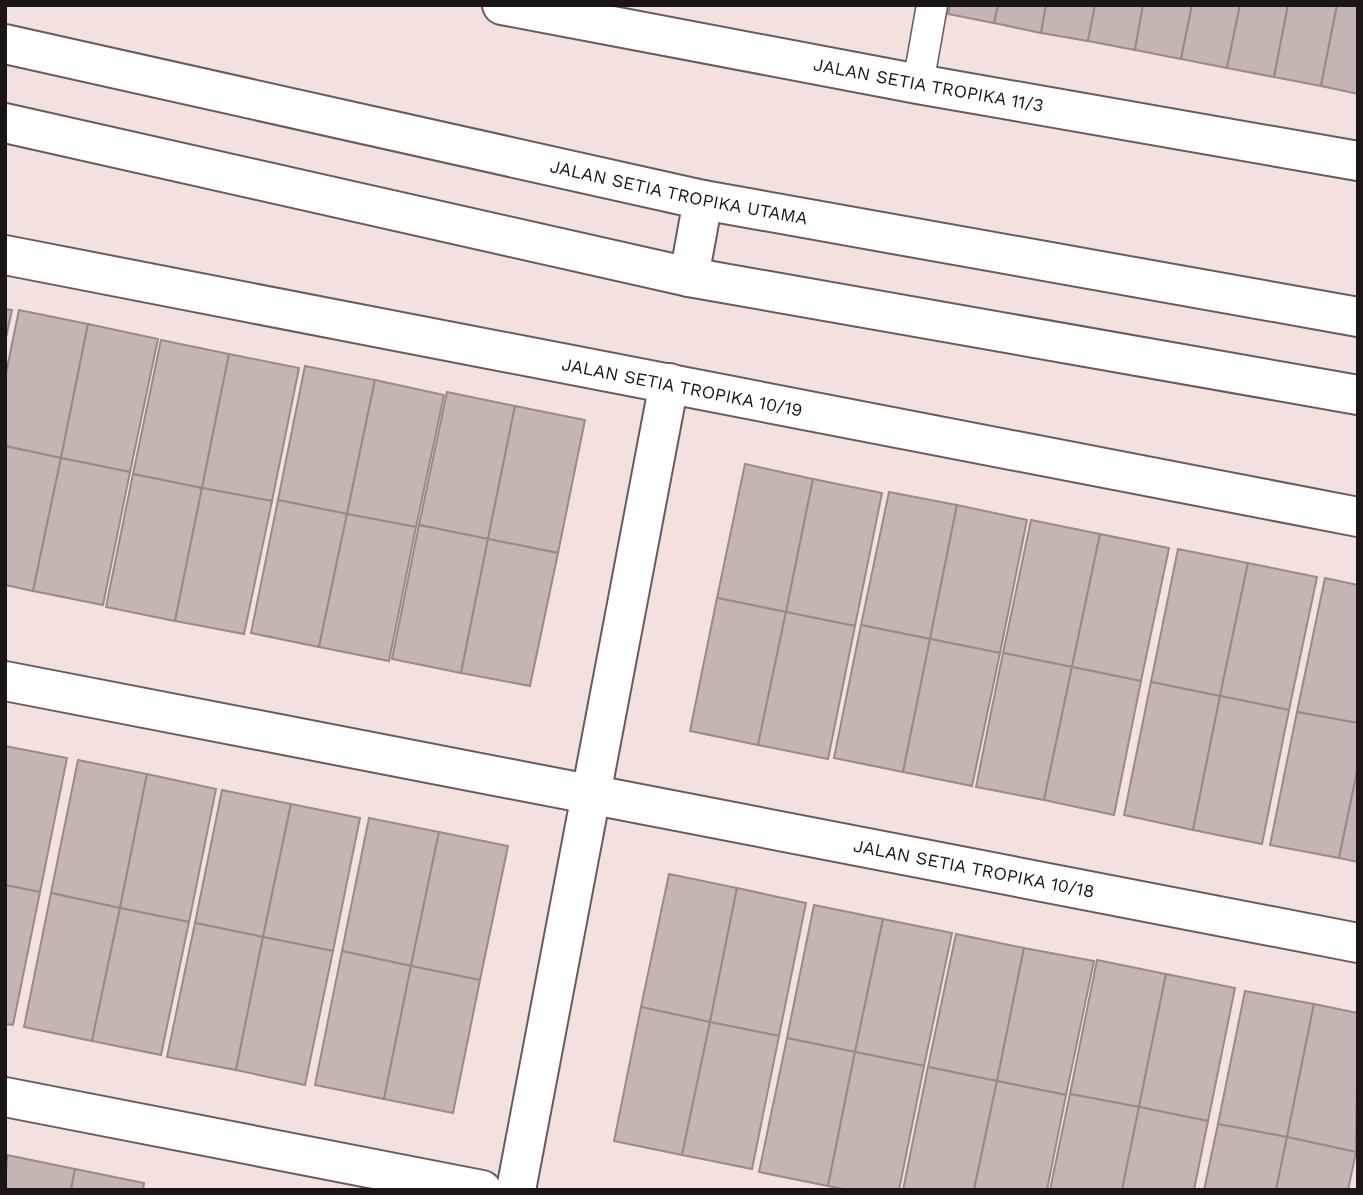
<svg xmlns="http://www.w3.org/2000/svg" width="1363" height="1195" font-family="'Work Sans',sans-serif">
<rect width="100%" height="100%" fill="#f2e1df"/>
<!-- building -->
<g fill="#c4b4b2" stroke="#998a88" stroke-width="2">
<polygon points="950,5 998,5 994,23 948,14"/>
<polygon points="998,5 1046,5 1041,33 994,23"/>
<polygon points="1046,5 1095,5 1088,41 1041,33"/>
<polygon points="1095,5 1143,5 1135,50 1088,41"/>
<polygon points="1143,5 1192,5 1181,59 1135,50"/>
<polygon points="1192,5 1240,5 1227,68 1181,59"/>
<polygon points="1240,5 1288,5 1274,77 1227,68"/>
<polygon points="1288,5 1337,5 1321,86 1274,77"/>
<polygon points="1337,5 1358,5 1358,94 1321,86"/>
<polygon points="5,309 12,310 5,342"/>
<polygon points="19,310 88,324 61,458 5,446 5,378"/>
<polygon points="88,324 158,339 130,472 61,458"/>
<polygon points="161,340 229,354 202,488 133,474"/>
<polygon points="229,354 299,368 272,501 202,488"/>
<polygon points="305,366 375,380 347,514 278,500"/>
<polygon points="375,380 444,395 416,527 347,514"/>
<polygon points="447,392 515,406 488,539 419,525"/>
<polygon points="515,406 585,420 558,553 488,539"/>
<polygon points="5,446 61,458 33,591 5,585"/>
<polygon points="61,458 130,472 103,605 33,591"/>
<polygon points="745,464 813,479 786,612 717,598"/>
<polygon points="133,474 202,488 175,621 106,607"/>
<polygon points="813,479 882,493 855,626 786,612"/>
<polygon points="202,488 272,501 244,634 175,621"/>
<polygon points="889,492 957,505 930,639 861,625"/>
<polygon points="278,500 347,514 319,647 251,633"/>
<polygon points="957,505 1027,520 1000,653 930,639"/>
<polygon points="347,514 416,527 389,661 319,647"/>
<polygon points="1031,520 1100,534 1072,667 1003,653"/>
<polygon points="419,525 488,539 461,673 392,659"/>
<polygon points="1100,534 1169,548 1141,681 1072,667"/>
<polygon points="488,539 558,553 530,686 461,673"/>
<polygon points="1178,549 1248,563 1220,696 1151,682"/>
<polygon points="1248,563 1317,577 1289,710 1220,696"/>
<polygon points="1325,578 1358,585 1358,723 1297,712"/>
<polygon points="717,598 786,612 758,745 690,731"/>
<polygon points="786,612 855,626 828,759 758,745"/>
<polygon points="861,625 930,639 903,772 834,758"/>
<polygon points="930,639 1000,653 972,786 903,772"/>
<polygon points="1003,653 1072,667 1044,800 976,787"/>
<polygon points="1072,667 1141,681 1114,815 1044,800"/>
<polygon points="1151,682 1220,696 1193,830 1124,815"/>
<polygon points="1220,696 1289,710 1262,844 1193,830"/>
<polygon points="1297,712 1358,723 1358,767 1339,858 1270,845"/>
<polygon points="5,746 67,758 40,892 5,885"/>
<polygon points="78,760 147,774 120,908 51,893"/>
<polygon points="1358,767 1358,862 1339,858"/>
<polygon points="147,774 216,789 189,922 120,908"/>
<polygon points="222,790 291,804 263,937 195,923"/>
<polygon points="291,804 360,818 333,951 263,937"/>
<polygon points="369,818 439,832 411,966 342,951"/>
<polygon points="439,832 508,846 480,980 411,966"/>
<polygon points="669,874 737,888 710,1022 641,1007"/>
<polygon points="5,885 40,892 13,1025 5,1024"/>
<polygon points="737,888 806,903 779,1036 710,1022"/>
<polygon points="51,893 120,908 92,1041 24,1027"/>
<polygon points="814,905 883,919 855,1052 787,1038"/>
<polygon points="120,908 189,922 161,1055 92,1041"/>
<polygon points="883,919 952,933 924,1066 855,1052"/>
<polygon points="195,923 263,937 236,1070 167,1057"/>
<polygon points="956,934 1024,948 997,1081 928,1067"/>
<polygon points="263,937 333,951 305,1085 236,1070"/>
<polygon points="1024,948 1094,961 1066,1095 997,1081"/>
<polygon points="342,951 411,966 384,1099 315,1085"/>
<polygon points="1097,960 1166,974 1139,1107 1070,1094"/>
<polygon points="411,966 480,980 453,1113 384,1099"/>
<polygon points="1166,974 1235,988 1208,1121 1139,1107"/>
<polygon points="1245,991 1314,1004 1287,1137 1218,1124"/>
<polygon points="1314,1004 1358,1013 1356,1152 1287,1137"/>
<polygon points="641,1007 710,1022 682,1155 614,1141"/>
<polygon points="710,1022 779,1036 752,1169 682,1155"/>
<polygon points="787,1038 855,1052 828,1186 759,1172"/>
<polygon points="855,1052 924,1066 899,1190 848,1190 828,1186"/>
<polygon points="928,1067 997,1081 974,1190 903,1190"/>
<polygon points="997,1081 1066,1095 1047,1190 974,1190"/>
<polygon points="1070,1094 1139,1107 1122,1190 1050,1190"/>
<polygon points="1139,1107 1208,1121 1194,1190 1122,1190"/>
<polygon points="1218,1124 1287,1137 1276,1190 1204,1190"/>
<polygon points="1287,1137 1356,1152 1348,1190 1276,1190"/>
<polygon points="7,1155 75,1169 71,1190 5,1190"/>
<polygon points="75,1169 144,1183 143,1190 71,1190"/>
</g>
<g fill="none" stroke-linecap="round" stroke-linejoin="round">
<defs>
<polyline id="service" points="918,84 932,5"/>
<g id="minor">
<path id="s1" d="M502,5L918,84L1358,161"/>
<path id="s2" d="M5,255C456,342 906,433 1358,517"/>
<path id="s3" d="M5,681L1358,943"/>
<polyline points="5,1097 482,1190"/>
<polyline points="516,1190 669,383"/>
</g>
<g id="secondary">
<path id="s4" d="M5,44L703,200L1358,317"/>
<polyline points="5,123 689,277 1358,395"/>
<polyline points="689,277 703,200"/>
</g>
</defs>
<!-- service casing -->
<use href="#service" stroke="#6a5b5a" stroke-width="33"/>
<!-- minor casing -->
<use href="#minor" stroke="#6a5b5a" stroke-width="42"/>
<!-- secondary casing -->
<use href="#secondary" stroke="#6a5b5a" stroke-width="42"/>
<!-- service -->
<use href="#service" stroke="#fff" stroke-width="30"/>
<!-- minor -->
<use href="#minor" stroke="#fff" stroke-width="38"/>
<!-- secondary -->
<use href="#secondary" stroke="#fff" stroke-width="38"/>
</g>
<g text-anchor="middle" stroke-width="5" stroke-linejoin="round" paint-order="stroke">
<!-- street labels -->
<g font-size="18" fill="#1b1515" stroke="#fff">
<text dy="6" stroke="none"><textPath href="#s1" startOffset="434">JALAN SETIA TROPIKA 11/3</textPath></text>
<text dy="6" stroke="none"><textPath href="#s4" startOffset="690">JALAN SETIA TROPIKA UTAMA</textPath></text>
<text dy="6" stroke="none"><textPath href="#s2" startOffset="690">JALAN SETIA TROPIKA 10/19</textPath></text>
<text dy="6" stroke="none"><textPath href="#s3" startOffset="987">JALAN SETIA TROPIKA 10/18</textPath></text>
</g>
</g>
<!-- border -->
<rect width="1363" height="1195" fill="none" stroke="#1b1515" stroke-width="14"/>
</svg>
